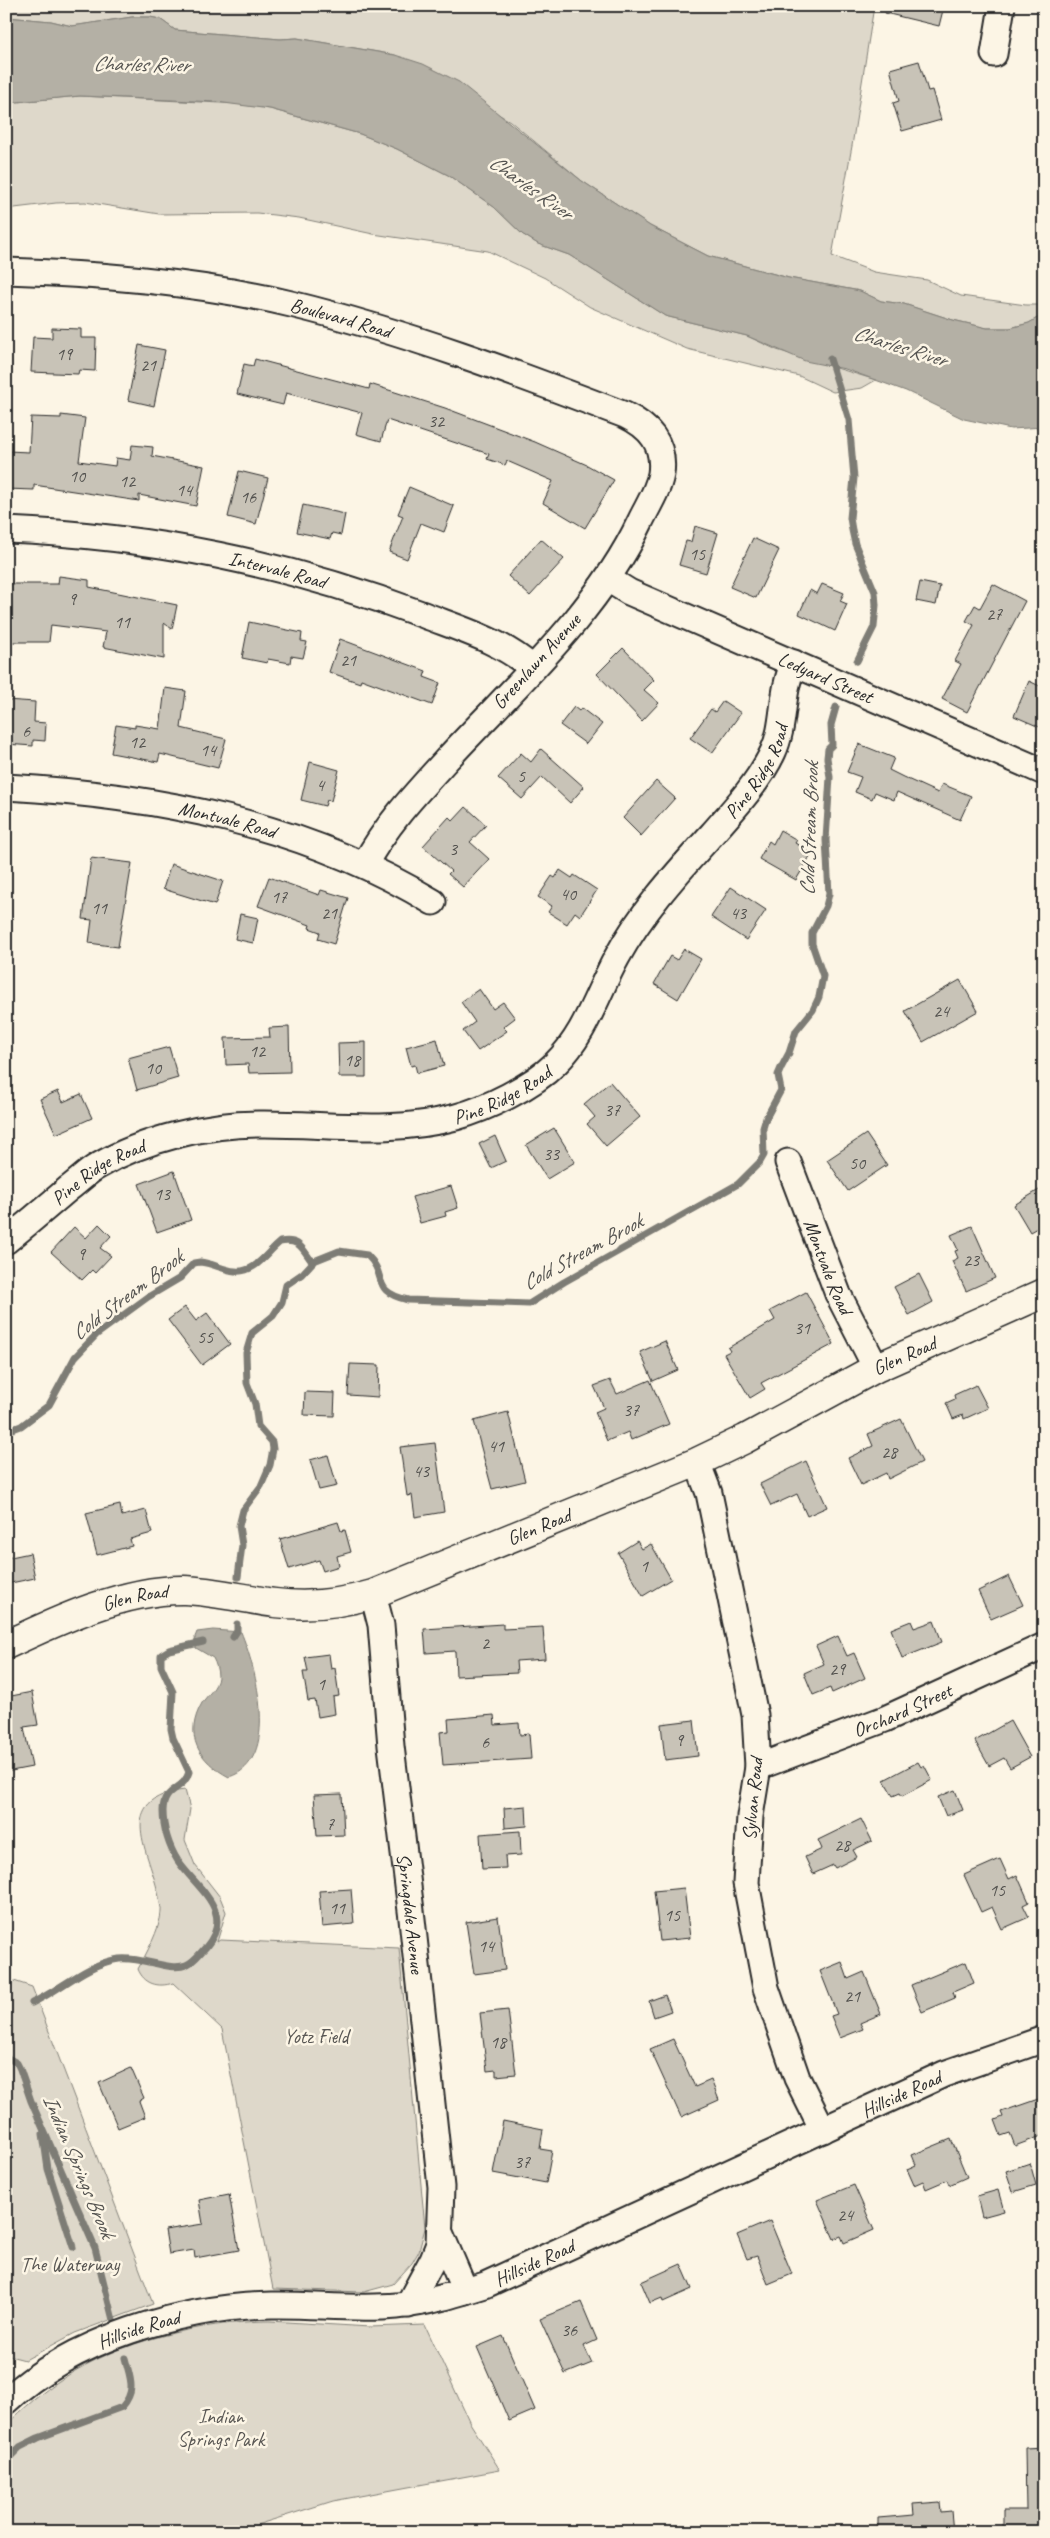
<svg xmlns="http://www.w3.org/2000/svg" width="1050" height="2538" font-family="Caveat,sans-serif">
<rect width="100%" height="100%" fill="#fcf5e5"/>
<filter id="ink" filterUnits="userSpaceOnUse"><feTurbulence type="fractalNoise" baseFrequency=".02" numOctaves="2"/><feDisplacementMap in="SourceGraphic" scale="10" xChannelSelector="R" yChannelSelector="G"/><feConvolveMatrix kernelMatrix="1 2 1 2 8 2 1 2 1" color-interpolation-filters="sRGB"/></filter>
<g filter="url(#ink)">
<!-- green -->
<g fill="#ded8ca" stroke="#84827a">
<polygon points="6,6 874,6 852,146 832,256 874,272 927,280 961,296 1026,305 1044,305 1044,314 1029,323 1010,328 987,328 953,320 904,304 881,301 860,291 789,278 708,256 650,226 582,181 510,121 395,55 297,38 280,39 175,30 160,19 150,17 132,17 72,26 51,21 6,17"/>
<polygon points="80,96 241,104 270,109 360,134 397,149 448,175 494,207 522,234 538,244 569,255 665,316 747,336 777,350 876,380 862,388 833,392 799,376 687,349 590,307 545,278 488,251 373,234 299,218 257,213 159,214 85,202 56,203 6,209 6,103"/>
<path d="M185,1790L190,1809L185,1840L195,1865L220,1897L226,1912L217,1942L220,1940L399,1948L425,2228L419,2251L412,2263L393,2284L364,2292L273,2289L222,2029L173,1983C158,1988 144,1984 138,1969C146,1954 160,1929 161,1912C162,1908 159,1902 159,1897C150,1852 112,1798 185,1790Z"/>
<polygon points="11,1980 32,1987 153,2304 75,2333 25,2360 6,2355 6,1982"/>
<path d="M269,2321L370,2327L425,2325L470,2423L500,2470L333,2501L234,2532H6V2425C24,2408 42,2392 62,2379C119,2341 200,2322 269,2321Z"/>
</g>
<!-- water -->
<g fill="#b4b0a5" stroke="#7d7b74">
<polygon points="6,17 51,21 72,26 132,17 150,17 160,19 175,30 280,39 297,38 395,55 423,64 459,82 582,181 650,226 708,256 789,278 860,291 881,301 904,304 953,320 987,328 1010,328 1029,323 1044,314 1044,427 1011,429 964,419 906,391 845,369 805,361 747,336 665,316 569,255 538,244 522,234 494,207 448,175 397,149 360,134 270,109 216,102 80,96 6,103"/>
<path d="M213,1630L241,1632C256,1668 281,1761 229,1777C199,1761 183,1736 202,1703C207,1695 217,1688 218,1677C218,1670 216,1664 213,1658L196,1648L195,1637L197,1632Z"/>
</g>
<g fill="none" stroke-linecap="round" stroke-linejoin="round">
<!-- stream -->
<g stroke="#7d7b74" stroke-width="7">
<polyline points="830,359 849,420 854,478 850,518 852,530 855,544 875,592 876,605 874,627 857,661"/>
<path d="M6,1428L13,1429L21,1426L49,1405L75,1357L96,1335L148,1297L180,1278L194,1263L200,1262C212,1263 223,1270 235,1271C256,1273 266,1253 280,1242C298,1239 301,1246 310,1259L314,1261L339,1251L367,1255C389,1276 369,1291 408,1300L529,1304L564,1282L738,1184L760,1162L764,1155L763,1128L766,1118L781,1090L778,1075L781,1068L789,1053L796,1031L813,1010L819,997L823,976L812,944V933L826,906L829,894L826,840L830,777L827,758L828,749L832,745L831,725L836,707"/>
<polyline points="238,1577 242,1545 239,1526 243,1510 261,1486 270,1465 273,1449 272,1442 258,1426 255,1404 247,1383 246,1353 252,1333 273,1316 282,1302 286,1285 302,1274 314,1261"/>
<polyline points="233,1637 237,1631 237,1624"/>
<path d="M32,2003C62,1989 86,1964 119,1959C141,1956 170,1972 186,1965C194,1962 200,1953 206,1947C236,1911 197,1889 178,1861C169,1847 163,1828 163,1811C163,1787 184,1791 189,1772L173,1738L171,1729L173,1692L161,1666V1655L169,1650L203,1642"/>
<polyline points="6,2057 17,2063 20,2069 31,2101 95,2248 114,2324"/>
<polyline points="43,2134 48,2169 73,2247"/>
<path d="M6,2461L20,2447L38,2438L122,2407C137,2390 130,2378 125,2358"/>
</g>
</g>
<!-- building -->
<g fill="#c8c3b7" stroke="#2b2b2b">
<polygon points="886,6 944,6 939,26 885,13"/>
<polygon points="919,61 928,91 932,90 941,120 902,131 893,103 899,101 890,69"/>
<polygon points="52,328 81,329 81,338 96,338 95,371 79,370 78,374 31,372 33,337 52,338"/>
<polygon points="139,345 165,350 154,406 128,400"/>
<polygon points="255,359 369,389 370,384 445,408 535,442 587,465 614,480 585,528 543,503 553,481 507,461 505,465 487,459 489,454 387,420 381,441 356,434 362,413 286,393 283,405 237,394 244,364 253,366"/>
<polygon points="61,415 85,418 79,461 115,466 116,458 130,460 132,445 153,447 152,456 204,466 196,506 139,495 139,501 34,485 34,490 6,489 8,451 29,452 31,417 61,418"/>
<polygon points="239,471 268,478 256,524 228,517"/>
<polygon points="409,487 454,506 444,532 421,523 407,559 389,552 403,516 398,514"/>
<polygon points="303,505 345,514 341,535 332,533 330,539 297,532"/>
<polygon points="695,526 718,533 706,573 679,565 686,541 691,542"/>
<polygon points="753,538 779,550 756,598 730,587"/>
<polygon points="541,539 564,559 530,596 508,576"/>
<polygon points="59,576 89,580 89,587 177,605 172,629 164,623 164,659 103,647 106,632 51,625 49,642 7,642 6,584 58,584"/>
<polygon points="920,582 940,586 936,605 916,601"/>
<polygon points="822,584 844,593 840,601 847,604 835,631 799,614 810,590 817,594"/>
<polygon points="993,584 1025,601 967,712 942,699 961,664 955,661 974,625 966,621 975,605 980,608"/>
<polygon points="249,622 302,633 301,641 307,642 303,658 291,656 290,663 268,659 267,663 242,658"/>
<polygon points="340,639 426,671 424,677 440,683 432,705 361,679 360,683 329,672"/>
<polygon points="623,648 654,680 644,690 659,703 642,721 597,674"/>
<polygon points="1029,681 1044,688 1044,729 1014,716"/>
<polygon points="165,688 186,691 181,728 226,739 218,768 160,754 158,762 111,753 116,725 135,728 135,725 160,729"/>
<polygon points="6,700 35,702 34,722 46,723 45,741 33,740 33,746 6,744"/>
<polygon points="723,701 741,713 712,753 690,738 711,709 715,712"/>
<polygon points="574,707 579,711 581,708 602,724 586,744 560,725"/>
<polygon points="859,744 894,758 889,770 903,777 938,793 942,784 971,796 960,820 897,792 894,800 875,792 872,799 855,792 861,777 847,772"/>
<polygon points="541,749 584,787 570,803 542,777 522,799 498,778 521,753 531,762"/>
<polygon points="310,762 339,770 331,801 327,800 325,806 301,800"/>
<polygon points="656,781 675,798 641,836 623,818"/>
<polygon points="466,807 486,825 470,842 489,859 463,887 448,874 451,871 423,846 449,817 453,821"/>
<polygon points="780,830 797,840 795,843 812,853 796,880 759,859 769,841 773,844"/>
<polygon points="91,858 132,863 118,947 89,943 92,920 83,919"/>
<polygon points="171,864 223,881 215,905 163,889"/>
<polygon points="560,870 572,878 574,875 597,890 580,916 575,912 567,924 548,912 552,906 538,897 552,876 555,878"/>
<polygon points="269,877 319,895 321,890 348,898 334,944 318,939 320,932 309,928 310,925 258,906"/>
<polygon points="731,887 766,910 746,940 711,917"/>
<polygon points="240,914 258,918 253,943 235,939"/>
<polygon points="684,949 701,959 678,999 654,984 670,956 677,960"/>
<polygon points="960,980 978,1011 923,1042 905,1011"/>
<polygon points="479,989 493,1009 503,1002 515,1018 503,1027 507,1031 478,1051 463,1031 475,1022 461,1002"/>
<polygon points="289,1027 290,1072 249,1073 248,1064 226,1065 225,1038 270,1037 269,1028"/>
<polygon points="437,1039 444,1066 417,1073 415,1065 411,1066 406,1047"/>
<polygon points="366,1042 366,1077 339,1077 338,1043"/>
<polygon points="169,1047 178,1078 137,1090 128,1058"/>
<polygon points="610,1082 640,1117 606,1146 587,1124 595,1117 584,1104"/>
<polygon points="58,1091 63,1102 81,1094 92,1118 56,1134 40,1099"/>
<polygon points="554,1128 575,1162 547,1179 526,1145"/>
<polygon points="866,1134 887,1165 848,1191 827,1160"/>
<polygon points="495,1136 506,1161 491,1168 479,1144"/>
<polygon points="174,1171 191,1220 157,1232 139,1184"/>
<polygon points="451,1186 458,1208 445,1212 446,1216 420,1223 412,1197"/>
<polygon points="1044,1187 1044,1224 1030,1232 1014,1205"/>
<polygon points="99,1224 111,1236 100,1248 111,1256 95,1273 92,1270 82,1280 51,1252 74,1227 86,1238"/>
<polygon points="972,1226 995,1278 966,1291 952,1261 958,1258 955,1251 958,1250 951,1235"/>
<polygon points="919,1274 933,1302 909,1315 894,1287"/>
<polygon points="806,1292 834,1344 761,1383 765,1389 750,1398 724,1354 730,1351 728,1348 775,1320 770,1311"/>
<polygon points="185,1307 196,1321 207,1313 230,1344 202,1365 168,1320"/>
<polygon points="665,1341 678,1370 653,1381 640,1352"/>
<polygon points="350,1364 379,1365 378,1397 348,1395"/>
<polygon points="610,1380 617,1394 650,1380 669,1424 631,1440 628,1432 607,1441 595,1412 604,1408 594,1386"/>
<polygon points="976,1385 988,1408 964,1419 963,1415 953,1419 946,1403 955,1399 954,1395"/>
<polygon points="305,1392 335,1393 334,1416 304,1415"/>
<polygon points="508,1412 525,1481 492,1489 474,1421"/>
<polygon points="901,1419 922,1462 888,1479 886,1473 861,1485 848,1458 873,1446 868,1434"/>
<polygon points="435,1443 444,1512 415,1517 412,1495 407,1496 400,1447"/>
<polygon points="328,1455 337,1486 319,1490 310,1460"/>
<polygon points="806,1461 827,1507 807,1516 797,1494 771,1506 760,1484"/>
<polygon points="120,1505 122,1516 146,1510 152,1533 130,1539 132,1546 97,1555 86,1513"/>
<polygon points="338,1522 341,1531 345,1530 351,1552 337,1556 339,1566 323,1571 319,1560 289,1569 280,1539"/>
<polygon points="637,1541 642,1549 651,1544 671,1579 643,1596 618,1553"/>
<polygon points="30,1553 35,1578 6,1584 6,1558"/>
<polygon points="1009,1576 1023,1605 991,1619 978,1591"/>
<polygon points="911,1621 914,1628 934,1621 942,1642 902,1658 891,1629"/>
<polygon points="503,1624 503,1629 543,1627 545,1659 516,1661 517,1673 456,1676 455,1651 426,1653 424,1629"/>
<polygon points="838,1636 847,1656 854,1653 865,1678 832,1693 830,1688 813,1695 804,1673 824,1664 816,1646"/>
<polygon points="329,1654 331,1669 335,1668 339,1696 333,1697 335,1714 318,1717 315,1700 308,1701 303,1672 308,1672 305,1657"/>
<polygon points="32,1692 38,1725 24,1727 32,1767 6,1772 6,1697"/>
<polygon points="494,1715 495,1725 519,1723 520,1735 529,1734 531,1759 443,1765 440,1732 449,1731 448,1719"/>
<polygon points="694,1720 698,1756 665,1760 661,1724"/>
<polygon points="1010,1721 1030,1757 1010,1768 1004,1758 989,1766 975,1741"/>
<polygon points="918,1762 921,1767 924,1765 932,1780 902,1796 900,1793 893,1796 884,1780"/>
<polygon points="955,1790 963,1810 946,1816 938,1797"/>
<polygon points="342,1794 344,1835 317,1836 314,1795"/>
<polygon points="526,1806 527,1826 505,1828 504,1808"/>
<polygon points="861,1819 872,1841 853,1850 857,1857 835,1868 833,1865 813,1874 805,1857 822,1849 818,1840"/>
<polygon points="520,1831 521,1855 505,1856 506,1868 482,1869 480,1834"/>
<polygon points="1000,1859 1009,1879 1017,1875 1029,1902 1023,1905 1029,1917 1002,1929 992,1907 981,1912 964,1875"/>
<polygon points="684,1888 690,1938 660,1941 654,1891"/>
<polygon points="351,1889 354,1924 322,1927 319,1891"/>
<polygon points="498,1917 505,1970 474,1974 466,1922"/>
<polygon points="842,1962 848,1979 864,1972 881,2014 860,2023 863,2029 840,2038 831,2016 837,2014 820,1971"/>
<polygon points="966,1962 974,1983 953,1992 955,1998 922,2012 911,1985"/>
<polygon points="665,1995 671,2011 654,2017 649,2001"/>
<polygon points="508,2010 516,2074 496,2076 496,2070 487,2071 480,2013"/>
<polygon points="673,2039 695,2087 711,2080 719,2100 681,2117 650,2049"/>
<polygon points="131,2068 144,2098 139,2101 145,2117 118,2128 99,2083"/>
<polygon points="1044,2097 1044,2135 1015,2146 1010,2133 1001,2136 995,2120 1003,2117 1001,2112"/>
<polygon points="503,2121 543,2129 540,2149 552,2151 546,2183 493,2173"/>
<polygon points="951,2139 967,2177 949,2185 947,2180 926,2189 923,2181 914,2185 907,2169 916,2165 912,2155"/>
<polygon points="1030,2163 1036,2185 1013,2192 1006,2171"/>
<polygon points="854,2185 874,2230 844,2243 841,2236 834,2239 817,2200"/>
<polygon points="998,2190 1004,2211 982,2217 977,2196"/>
<polygon points="229,2194 239,2250 195,2258 194,2250 169,2254 165,2230 203,2224 199,2200"/>
<polygon points="770,2221 792,2274 768,2284 757,2256 747,2259 737,2235"/>
<polygon points="681,2264 692,2289 663,2302 662,2298 650,2303 641,2282"/>
<polygon points="581,2302 597,2340 584,2346 592,2363 565,2374 540,2319"/>
<polygon points="503,2336 535,2410 509,2421 477,2347"/>
<polygon points="1044,2447 1044,2532 1003,2532 1003,2510 1026,2510 1025,2448"/>
<polygon points="940,2502 941,2512 951,2511 953,2532 878,2532 878,2518 914,2515 913,2504"/>
</g>
<g fill="none" stroke-linecap="round" stroke-linejoin="round">
<defs>
<g id="street">
<polyline points="994,54 1002,6"/>
<path id="s1" d="M6,271C101,274 199,282 291,304C406,332 515,373 625,415C650,427 665,444 661,474C658,491 647,507 640,522C598,611 515,686 449,757C418,791 387,823 365,864"/>
<path id="s2" d="M6,530C154,536 285,563 424,615C460,629 502,641 532,668"/>
<path id="s3" d="M608,579L629,592L1044,772"/>
<path id="s4" d="M6,787C155,795 305,824 433,902"/>
<path id="s5" d="M788,1162L838,1294L876,1368"/>
<path id="s6" d="M6,1241C27,1224 47,1207 68,1189C78,1182 87,1172 98,1166C142,1140 206,1124 258,1124C325,1123 390,1135 456,1117C486,1109 533,1086 555,1064C586,1034 597,993 617,957C642,911 677,873 712,834C734,809 759,782 773,752C786,724 780,693 794,663"/>
<polyline points="697,1462 709,1493 755,1715 758,1767 750,1816 746,1883 766,1988 797,2078 823,2130"/>
<path id="s7" d="M373,1594L381,1625L391,1746L412,1919L441,2187L439,2244L433,2259L408,2305"/>
<path id="s8" d="M758,1767L885,1719L1044,1646"/>
<polyline points="441,2235 465,2291"/>
<path id="s9" d="M6,2401C73,2339 181,2307 272,2305C313,2304 355,2310 397,2306C427,2303 456,2294 485,2285L944,2074L1044,2039"/>
</g>
<g id="secondary">
<path id="s10" d="M6,1645C58,1620 126,1589 184,1590C214,1591 245,1599 275,1603C309,1607 340,1604 373,1594L697,1462L745,1439L876,1368L1044,1293"/>
</g>
</defs>
<!-- street casing -->
<use href="#street" stroke="#2b2b2b" stroke-width="29"/>
<!-- secondary casing -->
<use href="#secondary" stroke="#2b2b2b" stroke-width="31"/>
<!-- street -->
<use href="#street" stroke="#fcf5e5" stroke-width="25"/>
<!-- secondary -->
<use href="#secondary" stroke="#fcf5e5" stroke-width="28"/>
</g>
</g>
<g text-anchor="middle" stroke-width="5" stroke-linejoin="round" paint-order="stroke">
<!-- number labels -->
<g font-size="18" fill="#52514e">
<text x="64" y="360">19</text>
<text x="148" y="371">21</text>
<text x="436" y="427">32</text>
<text x="77" y="482">10</text>
<text x="127" y="487">12</text>
<text x="184" y="496">14</text>
<text x="248" y="503">16</text>
<text x="697" y="560">15</text>
<text x="72" y="605">9</text>
<text x="994" y="620">27</text>
<text x="122" y="628">11</text>
<text x="348" y="666">21</text>
<text x="26" y="737">6</text>
<text x="137" y="748">12</text>
<text x="208" y="756">14</text>
<text x="521" y="782">5</text>
<text x="320" y="791">4</text>
<text x="453" y="855">3</text>
<text x="568" y="900">40</text>
<text x="279" y="903">17</text>
<text x="99" y="914">11</text>
<text x="329" y="919">21</text>
<text x="738" y="919">43</text>
<text x="941" y="1017">24</text>
<text x="257" y="1057">12</text>
<text x="352" y="1066">18</text>
<text x="153" y="1074">10</text>
<text x="612" y="1116">37</text>
<text x="551" y="1160">33</text>
<text x="857" y="1169">50</text>
<text x="162" y="1200">13</text>
<text x="81" y="1260">9</text>
<text x="971" y="1266">23</text>
<text x="802" y="1334">31</text>
<text x="205" y="1343">55</text>
<text x="631" y="1416">37</text>
<text x="496" y="1452">41</text>
<text x="889" y="1458">28</text>
<text x="421" y="1477">43</text>
<text x="644" y="1572">1</text>
<text x="485" y="1649">2</text>
<text x="837" y="1675">29</text>
<text x="321" y="1690">1</text>
<text x="679" y="1746">9</text>
<text x="485" y="1748">6</text>
<text x="330" y="1830">7</text>
<text x="842" y="1851">28</text>
<text x="997" y="1896">15</text>
<text x="337" y="1914">11</text>
<text x="672" y="1921">15</text>
<text x="486" y="1952">14</text>
<text x="852" y="2002">21</text>
<text x="498" y="2048">18</text>
<text x="522" y="2168">37</text>
<text x="845" y="2221">24</text>
<text x="569" y="2336">36</text>
</g>
<!-- street labels -->
<g font-size="20" fill="#2b2b2b" stroke="#fcf5e5">
<text dy="7" stroke="none"><textPath href="#s1" startOffset="339">Boulevard Road</textPath></text>
<text dy="7" stroke="none"><textPath href="#s2" startOffset="275">Intervale Road</textPath></text>
<text transform="translate(536 661) rotate(-48)" y="7">Greenlawn Avenue</text>
<text dy="7" stroke="none"><textPath href="#s3" startOffset="239">Ledyard Street</textPath></text>
<text dy="7" stroke="none"><textPath href="#s6" startOffset="956">Pine Ridge Road</textPath></text>
<text dy="7" stroke="none"><textPath href="#s4" startOffset="224">Montvale Road</textPath></text>
<text dy="7" stroke="none"><textPath href="#s6" startOffset="536">Pine Ridge Road</textPath></text>
<text dy="7" stroke="none"><textPath href="#s6" startOffset="116">Pine Ridge Road</textPath></text>
<text dy="7" stroke="none"><textPath href="#s5" startOffset="112">Montvale Road</textPath></text>
<text dy="7" stroke="none"><textPath href="#s10" startOffset="962">Glen Road</textPath></text>
<text dy="7" stroke="none"><textPath href="#s10" startOffset="558">Glen Road</textPath></text>
<text dy="7" stroke="none"><textPath href="#s10" startOffset="138">Glen Road</textPath></text>
<text dy="7" stroke="none"><textPath href="#s8" startOffset="155">Orchard Street</textPath></text>
<text transform="translate(752 1799) rotate(-85)" y="7">Sylvan Road</text>
<text dy="7" stroke="none"><textPath href="#s7" startOffset="322">Springdale Avenue</textPath></text>
<text dy="7" stroke="none"><textPath href="#s9" startOffset="962">Hillside Road</textPath></text>
<text dy="7" stroke="none"><textPath href="#s9" startOffset="558">Hillside Road</textPath></text>
<text dy="7" stroke="none"><textPath href="#s9" startOffset="152">Hillside Road</textPath></text>
</g>
<!-- park labels -->
<g font-size="20" fill="#585653" stroke="#fcf5e5">
<text x="316" y="2043">Yotz Field</text>
<text x="70" y="2271">The Waterway</text>
<text x="221" y="2423">Indian<tspan x="221" dy="23">Springs Park</tspan></text>
</g>
<!-- water labels -->
<g font-size="21" font-style="italic" fill="#545350" stroke="#fcf5e5">
<text transform="translate(141 64) rotate(1)" y="7">Charles River</text>
<text transform="translate(531 187) rotate(35)" y="7">Charles River</text>
<text transform="translate(900 346) rotate(17)" y="7">Charles River</text>
<text transform="translate(809 829) rotate(-88)" y="7">Cold Stream Brook</text>
<text transform="translate(582 1252) rotate(-29)" y="7">Cold Stream Brook</text>
<text transform="translate(127 1295) rotate(-37)" y="7">Cold Stream Brook</text>
<text transform="translate(79 2166) rotate(67)" y="7">Indian Springs Brook</text>
</g>
</g>
<!-- margin -->
<rect width="1050" height="2538" fill="none" stroke="#fcf5e5" stroke-width="25"/>
<rect x="12" y="12" width="1025" height="2513" fill="none" stroke="#2b2b2b" stroke-width="2" filter="url(#ink)"/>
</svg>
